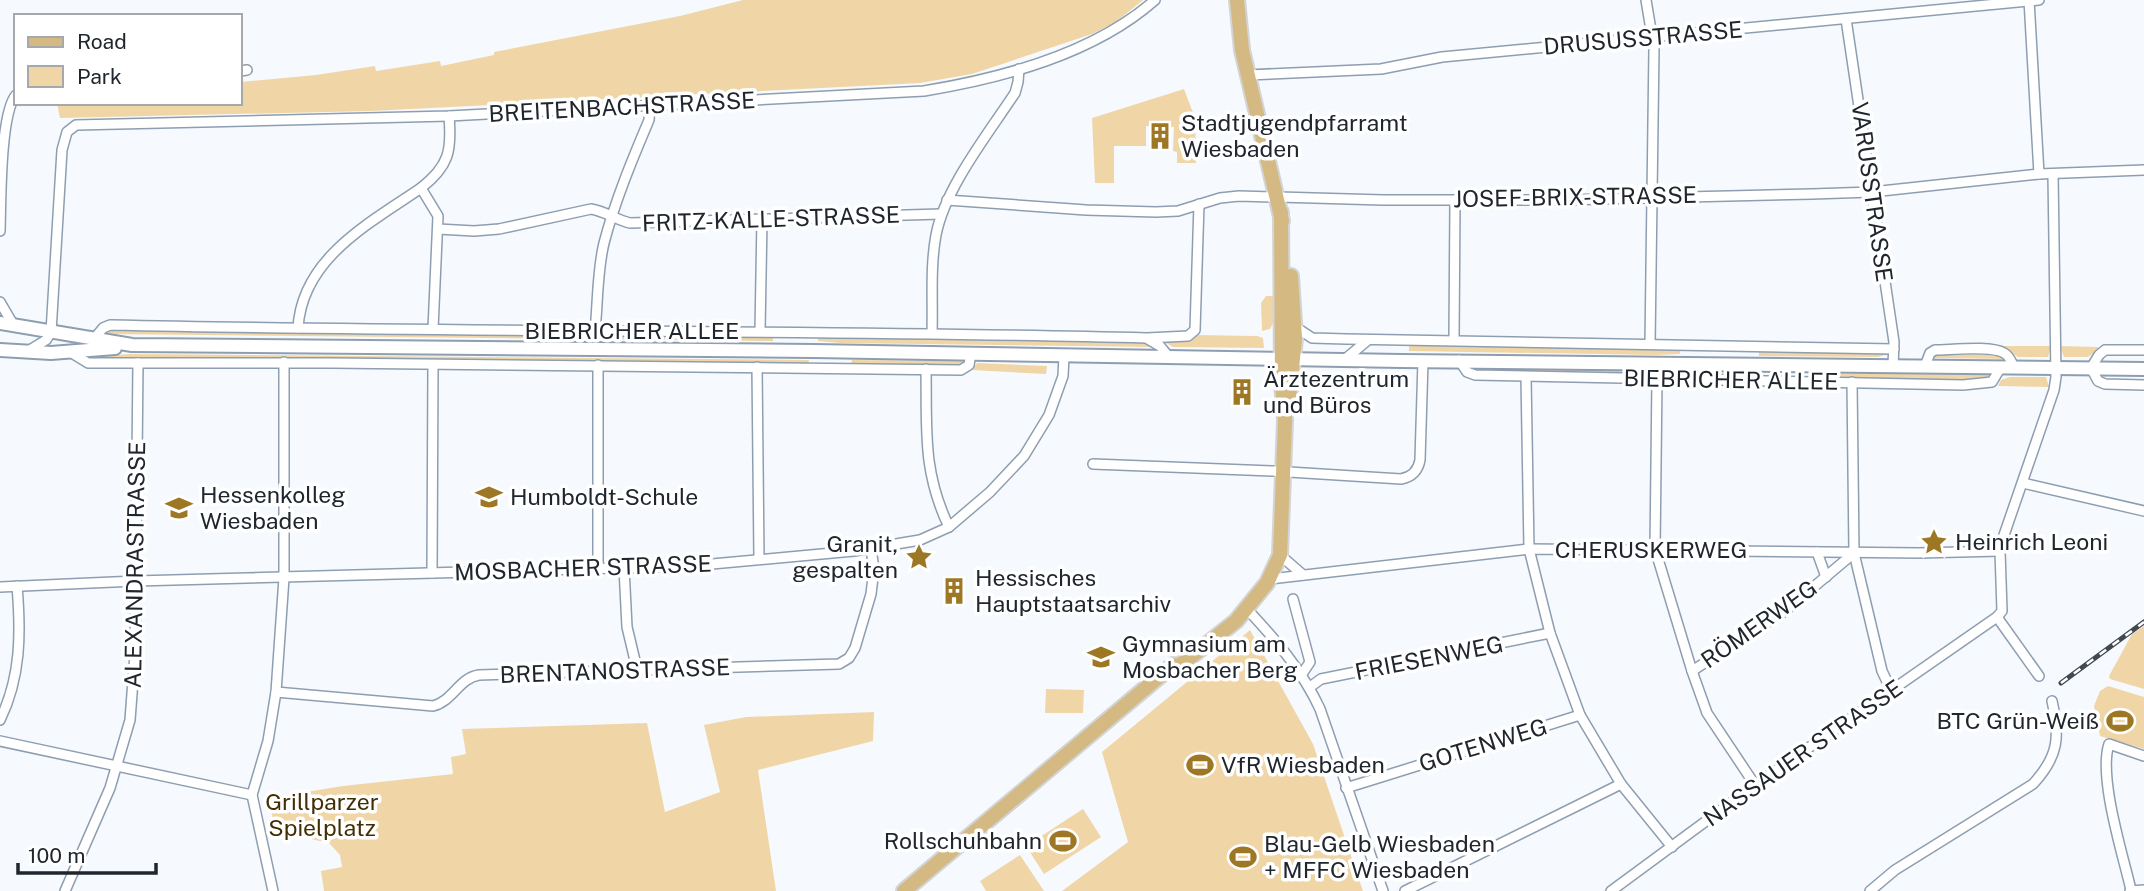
<svg xmlns="http://www.w3.org/2000/svg" width="2144" height="891" font-family="'Public Sans',sans-serif">
<rect width="100%" height="100%" fill="#f6fafe"/>
<!-- green -->
<g fill="#f0d6a7">
<polygon points="743,0 1143,0 1116,22 1092,34 972,74 920,83 372,111 60,118 57,103 240,103 240,82 316,75 375,66 376,71 440,61 441,66 494,55 494,52 680,16"/>
<polygon points="1184,89 1195,118 1196,163 1177,163 1177,152 1173,151 1174,127 1146,126 1146,146 1114,146 1114,183 1095,183 1092,118"/>
<polygon points="1266,296 1273,296 1273,323 1270,329 1262,331 1261,303"/>
<polygon points="108,328 773,334 773,341 104,334"/>
<polygon points="818,334 1146,341 1153,347 840,343 818,341"/>
<polygon points="1196,335 1257,336 1263,338 1264,348 1173,347 1161,340"/>
<polygon points="1409,345 1657,348 1680,349 1680,354 1655,355 1409,351"/>
<polygon points="2002,346 2051,346 2048,357 2018,357"/>
<polygon points="2060,346 2098,347 2098,350 2088,357 2064,357"/>
<polygon points="1759,350 1880,351 1888,354 1878,357 1759,356"/>
<polygon points="1938,351 1998,353 2006,359 1932,358"/>
<polygon points="130,354 809,360 808,365 86,361 85,357"/>
<polygon points="852,360 967,361 961,367 851,364"/>
<polygon points="977,363 1047,366 1046,374 972,370"/>
<polygon points="1470,368 1747,371 1747,377 1480,372 1470,370"/>
<polygon points="1813,374 1993,374 1992,378 1977,380 1813,378"/>
<polygon points="2010,377 2046,377 2049,387 1998,386 2001,380"/>
<polygon points="2144,626 2144,689 2110,679 2109,676 2132,634"/>
<polygon points="1250,630 1313,744 1363,891 1062,891 1128,842 1102,752"/>
<polygon points="2108,686 2144,697 2144,749 2100,736 2094,706 2100,691"/>
<polygon points="1046,689 1084,690 1083,713 1045,713"/>
<polygon points="874,712 873,741 758,770 776,891 324,891 321,871 342,867 340,855 329,843 275,831 269,798 343,786 453,774 451,757 466,754 462,729 647,723 665,812 720,792 704,725 746,717"/>
<polygon points="1083,809 1101,837 1044,874 1026,846"/>
<polygon points="1020,855 1044,891 986,891 980,881"/>
</g>
<g fill="none" stroke-linecap="round" stroke-linejoin="round">
<defs>
<g id="minor">
<polyline points="1646,0 1654,48 1650,344"/>
<polyline points="2029,0 2039,174"/>
<polyline points="1846,19 1894,342 1893,366"/>
<polyline points="240,71 247,70"/>
<polyline points="1247,75 1381,69 1442,57 2039,0"/>
<polyline points="947,200 1086,210 1156,212 1178,211 1220,198 1239,196 1383,200 1563,200 1812,194 1872,192 2039,174 2144,170"/>
<path d="M438,229L474,231L499,229L591,209C605,211 616,220 630,223L941,214"/>
<path d="M0,231C1,202 0,114 16,95"/>
<polyline points="0,302 14,326"/>
<polyline points="1294,326 1312,338 1346,339 1894,349"/>
<path d="M298,328C302,258 370,223 421,188"/>
<path d="M433,329L438,216L421,188C449,166 452,151 449,116"/>
<path d="M595,331C598,302 597,272 604,243C615,201 632,160 649,120L650,107"/>
<polyline points="760,331 762,219"/>
<path d="M932,333C933,301 930,267 936,235C945,188 988,134 1015,93L1018,82L1019,69"/>
<path d="M94,339L103,328L110,325C455,333 801,329 1147,338L1188,336L1195,330L1199,204"/>
<polyline points="1148,339 1160,346 1169,357"/>
<polyline points="1454,340 1455,200"/>
<polyline points="2144,350 2105,350 2099,355 2091,368 2098,381 2105,384 2144,385"/>
<path d="M28,351L46,340L51,332L62,150L67,132L76,125L449,116L924,91C1003,78 1094,54 1155,0"/>
<polyline points="70,352 88,363 331,363 961,370 969,365 971,353"/>
<polyline points="1344,360 1368,340"/>
<polyline points="1459,360 1467,372 1475,375 1963,385 1992,382 2001,367"/>
<path d="M1925,366L1930,353L1935,350C1950,350 1992,345 2004,353C2010,356 2011,362 2014,367"/>
<polyline points="757,367 759,559"/>
<path d="M926,369C927,428 922,471 949,527"/>
<polyline points="1526,377 1529,549 1550,633 1580,715 1621,784 1672,847"/>
<polyline points="1657,379 1655,549 1692,671 1707,713 1755,785"/>
<polyline points="1852,382 1854,553 1882,671 1891,690"/>
<path d="M1093,464L1273,471L1401,479C1412,477 1418,471 1420,460L1423,361"/>
<polyline points="2023,483 2144,511"/>
<polyline points="1817,552 1826,577"/>
<polyline points="1280,555 1303,575"/>
<polyline points="624,568 627,627 637,669"/>
<polyline points="598,569 598,365"/>
<polyline points="432,573 433,365"/>
<polyline points="1270,579 1529,549 1919,553 2000,551"/>
<polyline points="0,587 136,581 690,566 854,551 920,540 949,527 990,492 1024,456 1049,415 1063,376 1064,356"/>
<polyline points="1293,599 1310,662 1302,674"/>
<path d="M1246,608C1275,639 1302,670 1320,709L1383,891"/>
<polyline points="1997,617 2039,676"/>
<polyline points="1692,671 1785,611 1854,553"/>
<polyline points="1310,687 1321,679 1550,633"/>
<path d="M276,692L433,706C453,701 459,678 479,675L839,664L849,658L855,648L871,594L874,569L871,549"/>
<path d="M0,720C21,677 21,633 17,586"/>
<polyline points="0,741 252,795"/>
<polyline points="1346,788 1580,715"/>
<path d="M2131,890C2123,855 2098,777 2109,744L2144,756"/>
<polyline points="65,891 110,788 130,720 135,654 138,363"/>
<polyline points="273,891 252,795 268,741 276,692 284,578 284,362"/>
<polyline points="1405,891 1621,784"/>
<polyline points="1611,891 1755,785 1997,617 2002,611 2000,551 2003,538 2054,390 2056,377 2053,174"/>
<path d="M1870,891L1895,870L2033,784C2059,756 2060,736 2052,701"/>
<polyline points="2130,891 2144,890"/>
</g>
<g id="secondary">
<polyline points="0,323 132,345 814,351 1401,361 2144,369"/>
<polyline points="0,350 51,353 115,348"/>
</g>
<g id="primary">
<polyline points="1237,0 1242,50 1282,221"/>
<polyline points="1289,398 1295,338 1291,276"/>
<polyline points="1169,670 1183,663 1236,621 1267,583 1280,555 1285,420 1282,383 1281,212"/>
<polyline points="904,891 1173,665"/>
</g>
</defs>
<!-- minor casing -->
<use href="#minor" stroke="#8e9eb1" stroke-width="12"/>
<!-- secondary casing -->
<use href="#secondary" stroke="#8e9eb1" stroke-width="16"/>
<!-- primary casing -->
<use href="#primary" stroke="#d2d4d5" stroke-width="18"/>
<!-- minor -->
<use href="#minor" stroke="#fff" stroke-width="9"/>
<!-- secondary -->
<use href="#secondary" stroke="#fff" stroke-width="12"/>
<!-- primary -->
<use href="#primary" stroke="#d4b982" stroke-width="14"/>
<defs>
<polyline id="rail" points="2061,683 2144,622"/>
</defs>
<!-- rail casing -->
<use href="#rail" stroke="#42484f" stroke-width="5"/>
<!-- rail -->
<use href="#rail" stroke="#fff" stroke-width="2.5" stroke-dasharray="8" stroke-linecap="butt"/>
</g>
<!-- icons -->
<defs>
<symbol id="building-bare" viewBox="-9 -9 18 18"><path d="M-4-6H4V6H1V3H-1V6H-4ZM-2.5-4.3h1.7v1.8h-1.7ZM.8-4.3h1.7v1.8H.8ZM-2.5-1h1.7V.8h-1.7ZM.8-1h1.7V.8H.8Z" fill="#9e7724" stroke="#fff" stroke-width="2.5" paint-order="stroke"/></symbol>
<symbol id="school-bare" viewBox="-9 -9 18 18"><path d="M0-5L7-2L0 1L-7-2ZM-4 1L0 2.5L4 1V4Q0 6-4 4Z" fill="#9e7724" stroke="#fff" stroke-width="2.5" paint-order="stroke"/></symbol>
<symbol id="sight-bare" viewBox="-9 -9 18 18"><path d="M0-6L1.8-2.2L6-1.7L2.9 1.2L3.7 5.4L0 3.3L-3.7 5.4L-2.9 1.2L-6-1.7L-1.8-2.2Z" fill="#9e7724" stroke="#fff" stroke-width="2.5" paint-order="stroke"/></symbol>
<symbol id="stadium-bare" viewBox="-9 -9 18 18"><path d="M0-5a6.5 5 0 1 0 0 10a6.5 5 0 1 0 0-10ZM-3.5-1.8h7v3.6h-7Z" fill="#9e7724" stroke="#fff" stroke-width="2.5" paint-order="stroke"/></symbol>
</defs>
<g fill-rule="evenodd">
<use href="#building-bare" x="1141" y="117" width="38" height="38"/>
<use href="#building-bare" x="1223" y="373" width="38" height="38"/>
<use href="#school-bare" x="470" y="478" width="38" height="38"/>
<use href="#school-bare" x="160" y="489" width="38" height="38"/>
<use href="#sight-bare" x="1915" y="523" width="38" height="38"/>
<use href="#sight-bare" x="900" y="538" width="38" height="38"/>
<use href="#building-bare" x="935" y="572" width="38" height="38"/>
<use href="#school-bare" x="1082" y="638" width="38" height="38"/>
<use href="#stadium-bare" x="2101" y="702" width="38" height="38"/>
<use href="#stadium-bare" x="1181" y="746" width="38" height="38"/>
<use href="#stadium-bare" x="1044" y="822" width="38" height="38"/>
<use href="#stadium-bare" x="1224" y="838" width="38" height="38"/>
</g>
<g text-anchor="middle" stroke-width="7" stroke-linejoin="round" paint-order="stroke">
<!-- street labels -->
<g font-size="23" fill="#20262e" stroke="#fff">
<text transform="translate(1643 38) rotate(-5)" y="8">DRUSUSSTRASSE</text>
<text transform="translate(622 107) rotate(-3)" y="8">BREITENBACHSTRASSE</text>
<text transform="translate(1872 192) rotate(82)" y="8">VARUSSTRASSE</text>
<text transform="translate(1575 197) rotate(-1)" y="8">JOSEF-BRIX-STRASSE</text>
<text transform="translate(771 219) rotate(-2)" y="8">FRITZ-KALLE-STRASSE</text>
<text x="632" y="339">BIEBRICHER ALLEE</text>
<text transform="translate(1731 380) rotate(1)" y="8">BIEBRICHER ALLEE</text>
<text x="1651" y="558">CHERUSKERWEG</text>
<text transform="translate(135 565) rotate(-89)" y="8">ALEXANDRASTRASSE</text>
<text transform="translate(583 568) rotate(-2)" y="8">MOSBACHER STRASSE</text>
<text transform="translate(1759 624) rotate(-35)" y="8">RÖMERWEG</text>
<text transform="translate(1429 658) rotate(-11)" y="8">FRIESENWEG</text>
<text transform="translate(615 671) rotate(-2)" y="8">BRENTANOSTRASSE</text>
<text transform="translate(1483 745) rotate(-17)" y="8">GOTENWEG</text>
<text transform="translate(1803 753) rotate(-35)" y="8">NASSAUER STRASSE</text>
</g>
<!-- poi labels -->
<g font-size="23" fill="#20262e" stroke="#fff" text-anchor="start">
<text x="1181" y="131">Stadtjugendpfarramt<tspan x="1181" dy="26">Wiesbaden</tspan></text>
<text x="1263" y="387">Ärztezentrum<tspan x="1263" dy="26">und Büros</tspan></text>
<text x="200" y="503">Hessenkolleg<tspan x="200" dy="26">Wiesbaden</tspan></text>
<text x="510" y="505">Humboldt-Schule</text>
<text x="1955" y="550">Heinrich Leoni</text>
<text x="898" y="552" text-anchor="end">Granit,<tspan x="898" dy="26">gespalten</tspan></text>
<text x="975" y="586">Hessisches<tspan x="975" dy="26">Hauptstaatsarchiv</tspan></text>
<text x="1122" y="652">Gymnasium am<tspan x="1122" dy="26">Mosbacher Berg</tspan></text>
<text x="2099" y="729" text-anchor="end">BTC Grün-Weiß</text>
<text x="1221" y="773">VfR Wiesbaden</text>
<text x="1042" y="849" text-anchor="end">Rollschuhbahn</text>
<text x="1264" y="852">Blau-Gelb Wiesbaden<tspan x="1264" dy="26">+ MFFC Wiesbaden</tspan></text>
</g>
<!-- park labels -->
<g font-size="23" fill="#412e03" stroke="#fff">
<text x="322" y="810">Grillparzer<tspan x="322" dy="26">Spielplatz</tspan></text>
</g>
</g>
<!-- legend -->
<rect x="14" y="14" width="228" height="91" fill="#ffffff" stroke="#a6a8ab" stroke-width="2"/>
<rect x="28" y="37" width="35" height="10" fill="#d4b982" stroke="#a6a8ab" stroke-width="2"/>
<text x="77" y="49" font-size="21" fill="#20262e">Road</text>
<rect x="28" y="66" width="35" height="21" fill="#f0d6a7" stroke="#a6a8ab" stroke-width="2"/>
<text x="77" y="84" font-size="21" fill="#20262e">Park</text>
<!-- scale -->
<path d="M18 863v10h138v-10" fill="none" stroke="#20262e" stroke-width="3.5"/>
<text x="28" y="863" font-size="21" fill="#20262e" stroke="#ffffff" stroke-width="5" paint-order="stroke">100 m</text>
</svg>
